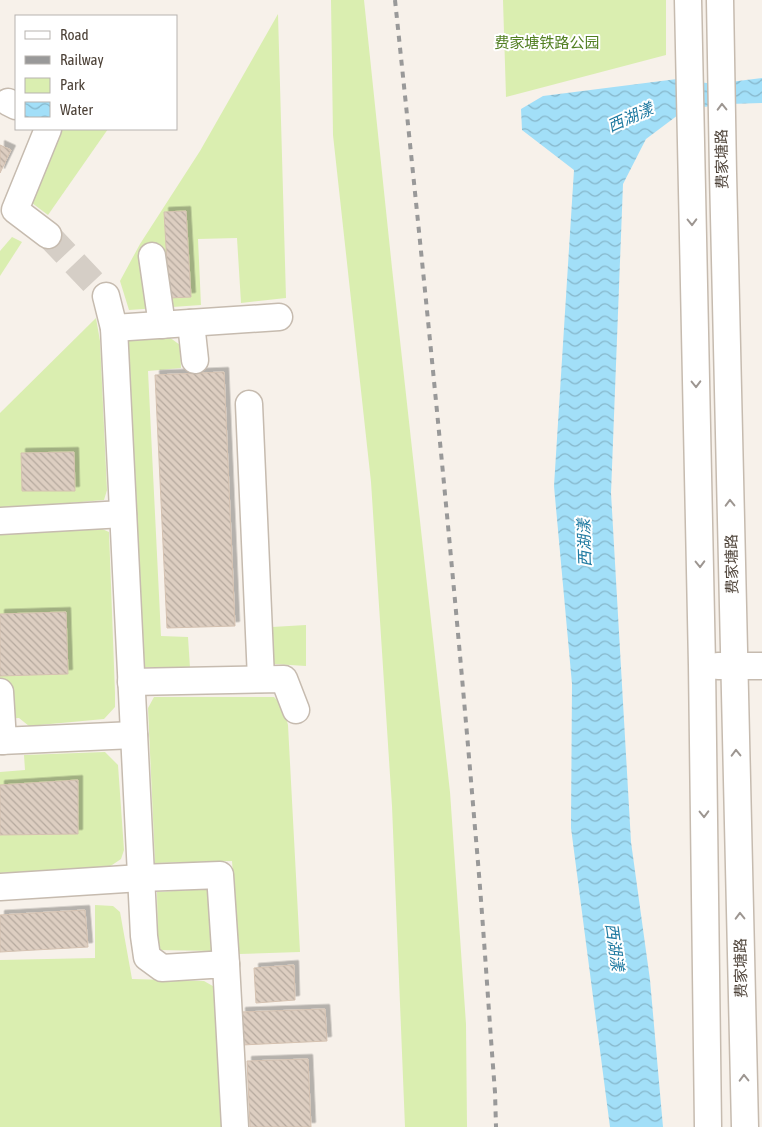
<svg xmlns="http://www.w3.org/2000/svg" width="762" height="1127" font-family="'Asap Condensed','Noto Sans SC',sans-serif">
<defs>
<pattern id="water-waves" width="16" height="10" patternUnits="userSpaceOnUse" patternTransform="scale(1.25)"><rect width="16" height="10" fill="#a2dff8"/><path d="M0 5q4-4 8 0t8 0" fill="none" stroke="#86b6ca"/></pattern>
<pattern id="building-back-hatch" width="6" height="6" patternUnits="userSpaceOnUse" patternTransform="scale(1.25)"><rect width="6" height="6" fill="#ddcec1"/><path d="M-1 5l2 2M0 0l6 6M5-1l2 2" fill="none" stroke="#b5a99e"/></pattern>
<filter id="shadow"><feDropShadow dx="4.5" dy="-4.5" stdDeviation="0" flood-color="#0004"/></filter>
</defs>
<rect width="100%" height="100%" fill="#f7f1ea"/>
<!-- green -->
<g fill="#daeeb0">
<polygon points="331,0 364,0 392,268 450,792 466,1024 467,1127 405,1127 392,806 371,482 333,135"/>
<polygon points="503,0 666,0 666,55 506,97"/>
<polygon points="278,14 286,298 241,303 237,238 198,239 201,305 129,310 120,281 140,244 200,151"/>
<polygon points="62,129 108,129 48,215 32,203"/>
<polygon points="12,237 22,242 0,276 0,251"/>
<polygon points="96,318 100,341 107,490 104,500 0,509 0,413"/>
<polygon points="169,337 180,345 181,368 148,371 161,636 188,637 190,668 142,667 128,340"/>
<polygon points="93,525 109,532 115,693 115,707 104,719 29,726 19,718 0,719 0,532"/>
<polygon points="306,625 306,666 274,664 272,627"/>
<polygon points="154,697 274,697 283,706 288,725 300,952 239,954 232,861 155,863 148,708"/>
<polygon points="105,752 118,765 124,850 121,859 109,867 0,873 0,772 25,770 24,755"/>
<polygon points="208,889 212,951 158,950 157,892"/>
<polygon points="95,905 113,906 120,912 132,979 204,981 218,989 226,1127 0,1127 0,960 95,958"/>
</g>
<!-- water -->
<polygon fill="url(#water-waves)" points="762,78 762,103 729,104 686,109 646,139 623,184 611,493 631,842 650,980 663,1127 610,1127 571,828 572,684 554,486 574,170 522,130 521,109 543,96 677,79 714,84"/>
<!-- building -->
<g fill="url(#building-back-hatch)" stroke="#d5c2b1" filter="url(#shadow)">
<polygon points="0,145 11,150 0,173"/>
<polygon points="186,211 191,297 169,298 164,212"/>
<polygon points="224,372 235,626 167,628 155,375"/>
<polygon points="74,452 75,491 22,491 21,453"/>
<polygon points="66,612 68,674 0,676 0,614"/>
<polygon points="78,780 78,834 0,835 0,785"/>
<polygon points="85,910 88,947 0,952 0,915"/>
<polygon points="294,965 295,1000 256,1003 254,968"/>
<polygon points="325,1009 327,1041 242,1045 241,1012"/>
<polygon points="308,1059 311,1127 250,1127 247,1061"/>
</g>
<g fill="none" stroke-linecap="round" stroke-linejoin="round">
<!-- minor-tunnel -->
<polyline stroke="#d5cec6" stroke-width="26" stroke-dasharray="26 13" stroke-linecap="butt" points="48,235 106,296"/>
<defs>
<g id="minor">
<polyline points="688,0 702,665 708,1127"/>
<polyline points="720,0 723,173 745,1127"/>
<polyline points="8,102 16,106"/>
<polyline points="48,235 15,210 48,129"/>
<polyline points="152,256 162,325"/>
<polyline points="106,296 114,328 144,936 147,957 162,968 226,964 235,1127"/>
<polyline points="191,323 195,360"/>
<polyline points="114,328 279,317"/>
<polyline points="249,404 261,679"/>
<polyline points="0,521 123,514"/>
<polyline points="718,666 762,666"/>
<polyline points="131,682 284,679 296,710"/>
<polyline points="0,692 3,741"/>
<polyline points="0,741 134,735"/>
<polyline points="0,887 141,878 220,875 226,964"/>
</g>
</defs>
<!-- minor casing -->
<use href="#minor" stroke="#c6bbaf" stroke-width="29"/>
<!-- minor -->
<use href="#minor" stroke="#fff" stroke-width="26"/>
<!-- rail -->
<path stroke="#999" stroke-width="4" stroke-dasharray="6 6" stroke-linecap="butt" d="M395,0C424,276 452,552 475,828C483,916 488,1004 495,1092L496,1127"/>
</g>
<!-- one-way arrows -->
<defs><path id="oneway-chevron" d="M-2-3.5L2.5 0L-2 3.5" fill="none" stroke-width="1.6" stroke-linecap="round" stroke-linejoin="round" transform="scale(1.25)"/></defs>
<g stroke="#9d9691">
<use href="#oneway-chevron" transform="translate(722 107) rotate(-91)"/>
<use href="#oneway-chevron" transform="translate(692 222) rotate(89)"/>
<use href="#oneway-chevron" transform="translate(696 384) rotate(89)"/>
<use href="#oneway-chevron" transform="translate(730 503) rotate(-91)"/>
<use href="#oneway-chevron" transform="translate(700 564) rotate(89)"/>
<use href="#oneway-chevron" transform="translate(736 753) rotate(-91)"/>
<use href="#oneway-chevron" transform="translate(704 814) rotate(89)"/>
<use href="#oneway-chevron" transform="translate(740 916) rotate(-91)"/>
<use href="#oneway-chevron" transform="translate(744 1078) rotate(-91)"/>
</g>
<g text-anchor="middle" stroke-width="4" stroke-linejoin="round" paint-order="stroke">
<!-- park labels -->
<g font-size="15" fill="#517f22" stroke="#fff">
<text x="547" y="48">费家塘铁路公园</text>
</g>
<!-- street labels -->
<g font-size="15" fill="#4c4137" stroke="#fff">
<text transform="translate(722 159) rotate(-91)" y="5">费家塘路</text>
<text transform="translate(732 564) rotate(-91)" y="5">费家塘路</text>
<text transform="translate(741 968) rotate(-91)" y="5">费家塘路</text>
</g>
<!-- water labels -->
<g font-size="16" font-style="italic" fill="#1f7aa1" stroke="#fff">
<text transform="translate(630 117) rotate(-24)" y="6">西湖漾</text>
<text transform="translate(584 543) rotate(-92)" y="6">西湖漾</text>
<text transform="translate(615 947) rotate(82)" y="6">西湖漾</text>
</g>
</g>
<!-- legend -->
<rect x="15" y="15" width="162" height="115" fill="#ffffff" stroke="#b7b3af"/>
<rect x="25" y="31" width="25" height="8" fill="#ffffff" stroke="#b7b3af"/>
<text x="60" y="40" font-size="15" fill="#4c4137">Road</text>
<rect x="25" y="56" width="25" height="8" fill="#999999" stroke="#b7b3af"/>
<text x="60" y="65" font-size="15" fill="#4c4137">Railway</text>
<rect x="25" y="78" width="25" height="15" fill="#daeeb0" stroke="#b7b3af"/>
<text x="60" y="90" font-size="15" fill="#4c4137">Park</text>
<rect x="25" y="102" width="25" height="15" fill="url(#water-waves)" stroke="#b7b3af"/>
<text x="60" y="115" font-size="15" fill="#4c4137">Water</text>
</svg>
